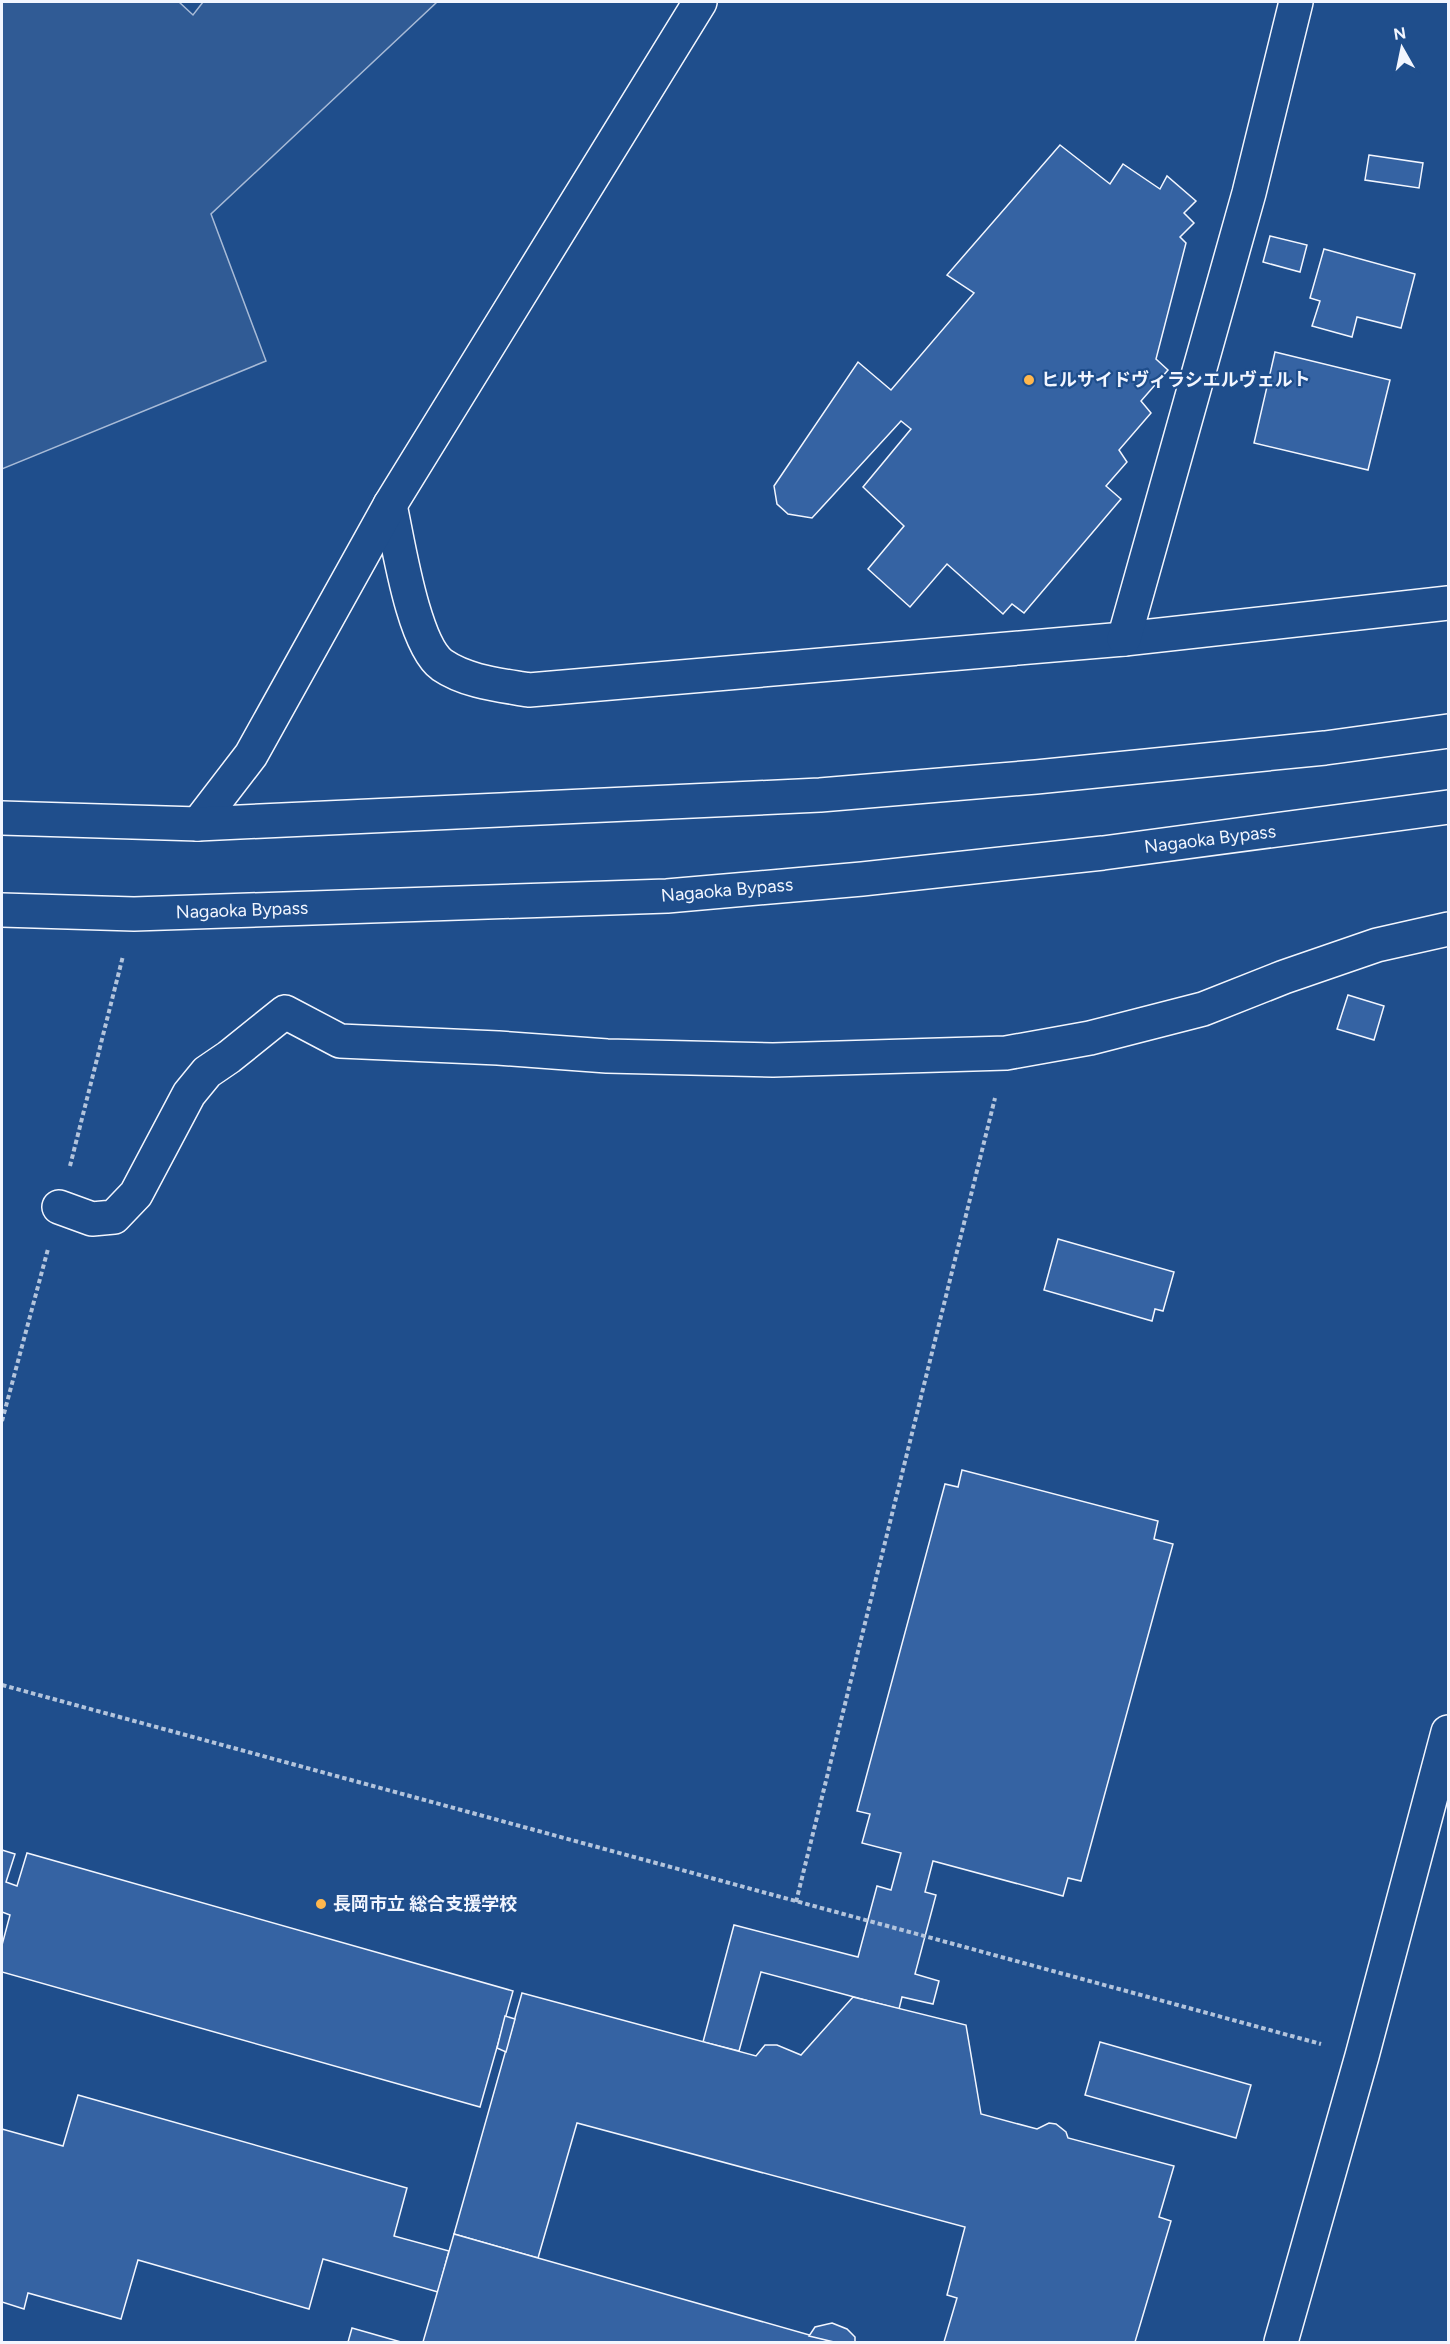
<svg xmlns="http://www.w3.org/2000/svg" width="1450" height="2344" font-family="Figtree,'Noto Sans JP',sans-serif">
<rect width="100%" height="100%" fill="#1f4e8c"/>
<!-- built -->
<polygon fill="#305b95" stroke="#a8bbd7" stroke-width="1.5" points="2,2 179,2 193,15 203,2 437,2 211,214 266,361 2,469"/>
<!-- building -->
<g fill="#3563a3" stroke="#f2f6ff" stroke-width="1.5">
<polygon points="1060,145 1110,184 1123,164 1160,189 1167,176 1196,201 1184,213 1194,223 1180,237 1186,243 1156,359 1168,370 1141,401 1151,413 1119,450 1127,462 1106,486 1121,499 1024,613 1012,604 1003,614 947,564 910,607 868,569 904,526 863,487 911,429 901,421 812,518 788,514 777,504 774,486 858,362 891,390 974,293 947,275"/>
<polygon points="1369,155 1423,163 1419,188 1365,180"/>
<polygon points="1270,236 1307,245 1300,272 1263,262"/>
<polygon points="1324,249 1415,274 1401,328 1357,317 1352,337 1312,326 1320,301 1310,298"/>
<polygon points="1275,352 1390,380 1368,470 1254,443"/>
<polygon points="1348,995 1384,1006 1374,1040 1337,1029"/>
<polygon points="1058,1239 1174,1272 1163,1311 1155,1309 1152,1321 1044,1290"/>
<polygon points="962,1470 1158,1521 1154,1539 1173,1544 1081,1881 1068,1878 1063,1896 933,1861 925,1892 936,1895 915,1974 939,1981 933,2004 902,1997 899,2009 761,1972 739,2051 703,2042 734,1925 858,1957 877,1886 891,1890 901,1853 862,1843 870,1814 857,1811 945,1484 958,1487"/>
<polygon points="2,1850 15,1854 6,1882 17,1886 27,1853 513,1991 480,2107 2,1972 2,1945 10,1915 2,1912"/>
<polygon points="522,1993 756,2056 765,2045 777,2045 801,2055 853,1997 966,2025 981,2114 1037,2129 1049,2123 1056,2124 1066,2132 1068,2138 1174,2166 1159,2217 1171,2221 1135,2342 944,2342 957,2298 947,2295 965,2227 577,2123 538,2258 454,2234"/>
<polygon points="505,2016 515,2019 506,2052 497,2048"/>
<polygon points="1100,2042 1251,2085 1236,2138 1085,2095"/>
<polygon points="78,2095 407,2188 394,2236 449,2251 438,2292 323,2259 309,2309 138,2260 121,2319 28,2293 24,2309 2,2302 2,2129 63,2146"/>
<polygon points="454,2234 538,2258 834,2342 423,2342"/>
<polygon points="832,2323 847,2329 855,2337 855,2342 834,2342 809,2336 815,2327"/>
<polygon points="352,2328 401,2342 348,2342"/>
</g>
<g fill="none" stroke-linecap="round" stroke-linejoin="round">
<defs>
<g id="minor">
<path d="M390,505C398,541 413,644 442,665C467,682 500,685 529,690L1124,639L1448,603"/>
<polyline points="1124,639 1249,193 1296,2"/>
<polyline points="198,824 251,755 390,505 700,2"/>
<polyline points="59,1207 92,1219 114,1217 136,1194 189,1094 207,1072 229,1057 285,1012 340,1041 498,1048 607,1056 773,1060 1006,1053 1090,1038 1203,1009 1284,977 1377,945 1448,929"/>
<polyline points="1281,2342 1362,2056 1448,1732"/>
</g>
<g id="trunk">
<polyline points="2,818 198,824 820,795 1036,777 1325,748 1448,731"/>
<polyline points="2,910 134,914 667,896 862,879 1103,853 1448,807"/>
</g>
</defs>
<!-- minor casing -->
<use href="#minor" stroke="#f2f6ff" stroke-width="36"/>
<!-- trunk casing -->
<use href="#trunk" stroke="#f2f6ff" stroke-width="36"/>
<!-- path -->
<g stroke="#b3c4dc" stroke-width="4" stroke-dasharray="4.5 3" stroke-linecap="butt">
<polyline points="70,1166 123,956"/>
<polyline points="2,1421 48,1249"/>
<polyline points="2,1685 1321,2044"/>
<polyline points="796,1902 995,1098"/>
</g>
<!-- minor -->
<use href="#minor" stroke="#1f4e8c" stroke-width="33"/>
<!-- trunk -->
<use href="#trunk" stroke="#1f4e8c" stroke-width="33"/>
</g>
<!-- markers -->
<g fill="#ffb74d" stroke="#1f4e8c" stroke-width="2">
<circle cx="1029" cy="380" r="6"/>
<circle cx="321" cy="1904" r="6"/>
</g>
<g text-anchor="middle" stroke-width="4.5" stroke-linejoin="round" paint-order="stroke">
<!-- poi labels -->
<g font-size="18" font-weight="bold" fill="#f2f6ff" stroke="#1f4e8c" text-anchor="start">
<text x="1041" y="386">ヒルサイドヴィラシエルヴェルト</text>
<text x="333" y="1910">長岡市立 総合支援学校</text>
</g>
<!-- street labels -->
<g font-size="18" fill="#f2f6ff" stroke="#1f4e8c">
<text transform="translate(1210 839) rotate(-7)" y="6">Nagaoka Bypass</text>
<text transform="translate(727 890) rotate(-5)" y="6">Nagaoka Bypass</text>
<text transform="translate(242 910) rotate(-2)" y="6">Nagaoka Bypass</text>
</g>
</g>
<!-- border -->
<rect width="1450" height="2344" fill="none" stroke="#f2f6ff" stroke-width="6"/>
<!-- north arrow -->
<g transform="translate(1402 48) rotate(351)" stroke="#1f4e8c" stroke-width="4.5" paint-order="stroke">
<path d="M0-4.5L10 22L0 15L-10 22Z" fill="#f2f6ff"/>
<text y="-9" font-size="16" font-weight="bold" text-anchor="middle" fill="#f2f6ff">N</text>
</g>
</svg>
